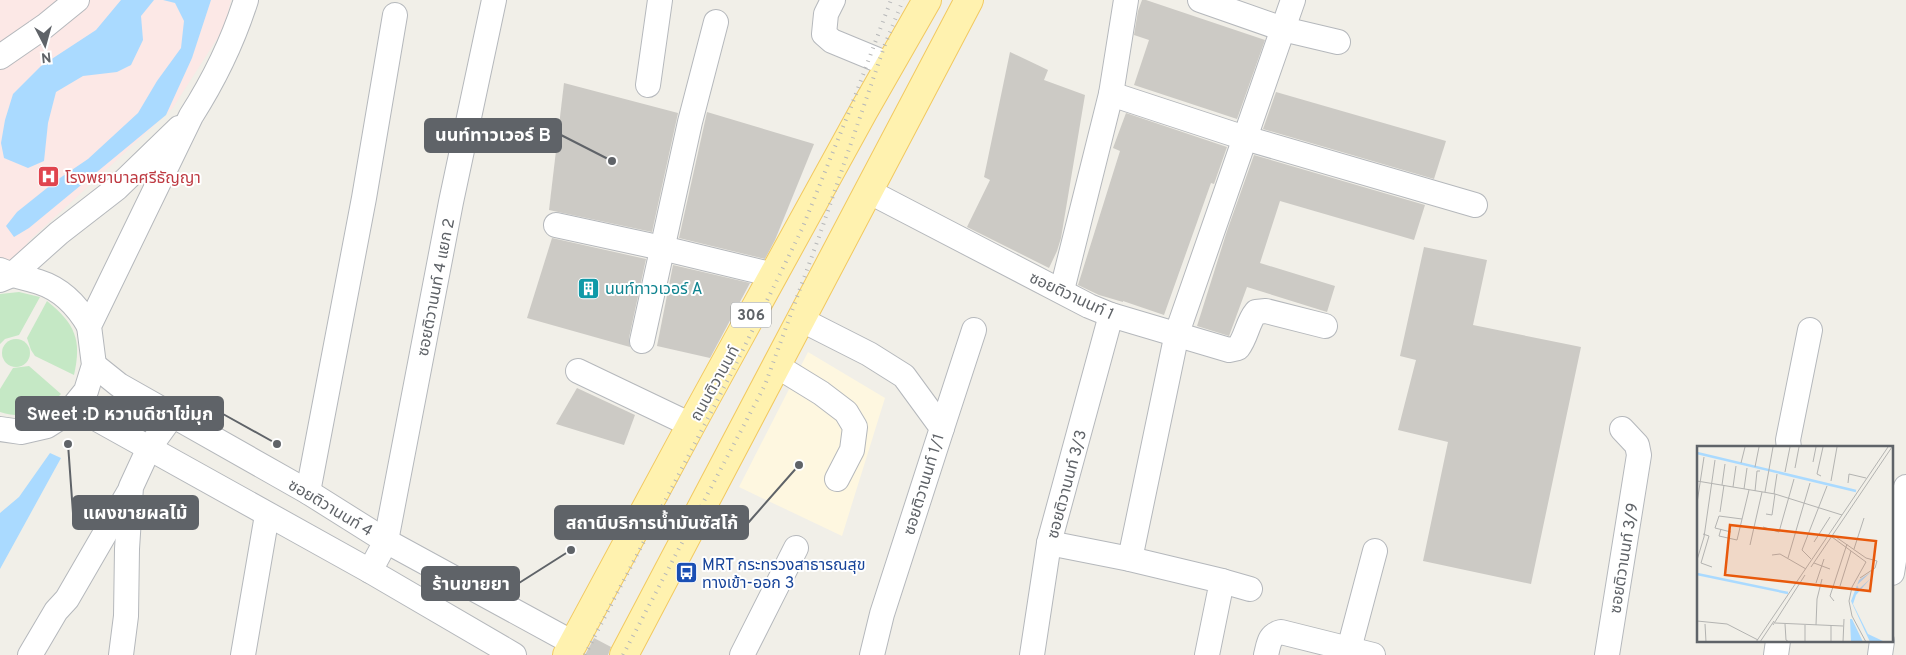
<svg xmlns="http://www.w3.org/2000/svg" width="1906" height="655" font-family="Overpass,'Noto Sans Thai',sans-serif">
<rect width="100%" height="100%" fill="#f1efe8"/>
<!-- commercial -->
<polygon fill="#fef7e0" points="808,352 885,398 842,536 739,487"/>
<!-- medical -->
<polygon fill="#fce8e6" points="0,0 231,0 224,28 172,109 30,240 0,277"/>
<!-- green -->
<g fill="#c5e8c5">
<polygon points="19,292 40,297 19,335 5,339 0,344 0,294"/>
<path d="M47,301C75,324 82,339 74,375L35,356L31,350L27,338Z"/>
<circle cx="16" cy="353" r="14"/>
<path d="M29,366L61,394C43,413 26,420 0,412V389L13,368Z"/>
</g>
<!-- water -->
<g fill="#aadaff">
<polygon points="121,0 154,0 141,16 143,40 131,65 117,72 83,76 56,92 48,123 44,161 28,168 4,158 1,143 5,120 13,94 41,66 96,30"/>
<polygon points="163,0 211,0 192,58 166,115 29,228 14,237 6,226 17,212 57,180 88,159 138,113 157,81 181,48 184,21 175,3"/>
<polygon points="50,453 61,458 0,569 0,513 19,497"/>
</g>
<!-- building -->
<g fill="#cccac5">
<polygon points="1142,0 1146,0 1265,40 1237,119 1134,85 1149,40 1134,35 1138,11"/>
<polygon points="1010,52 1048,70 1044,80 1085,95 1061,238 1057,251 1049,268 967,227 990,180 984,177"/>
<polygon points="564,83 678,113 652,232 549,210"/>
<polygon points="1276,92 1446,141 1434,179 1263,129"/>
<polygon points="707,112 814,144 775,240 765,259 679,238"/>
<polygon points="1126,113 1227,147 1214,184 1211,183 1164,315 1123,301 1123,302 1099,295 1078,285 1120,151 1113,148"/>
<polygon points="1254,155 1425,205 1414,240 1280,201 1260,263 1335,286 1327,312 1247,287 1229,336 1197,326 1227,231"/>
<polygon points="552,238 646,259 629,338 630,347 527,318"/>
<polygon points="1424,247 1487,260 1473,325 1581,347 1531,584 1423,561 1448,442 1398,430 1416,360 1400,356"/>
<polygon points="673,265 750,283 710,358 657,346"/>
<polygon points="577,388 635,415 624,445 556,424"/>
<polygon points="594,638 611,647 608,655 585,655"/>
</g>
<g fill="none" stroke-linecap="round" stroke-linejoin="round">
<defs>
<g id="minor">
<polyline points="833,0 826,14 824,34 832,41 878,60"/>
<polyline points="1200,0 1283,29 1338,42"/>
<polyline points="0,57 45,26 77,0"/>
<polyline points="648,85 660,0"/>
<polyline points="1111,94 1245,138 1475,205"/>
<path d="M868,191L1089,306L1111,315L1229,350L1238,348C1247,336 1247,323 1256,312L1266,311L1325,326"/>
<polyline points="556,225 662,248 774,275"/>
<path d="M0,270C13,276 26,278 39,282C61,289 77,305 89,326"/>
<polyline points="0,280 12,275 59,233 117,188 179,128"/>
<polyline points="1062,290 1111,94 1126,0"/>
<polyline points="802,320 869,354 904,376 942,428 882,614 872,655"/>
<polyline points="642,341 690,122 716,22"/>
<polyline points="94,365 119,385 308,492 386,541 573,643"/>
<polyline points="777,366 821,393 846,412 855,427 852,450 837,479"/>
<polyline points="578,371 691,425"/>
<polyline points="69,412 95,418 370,571 514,655"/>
<polyline points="942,428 974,330"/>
<path d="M0,429L21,432L47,426L69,412L86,391L94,365L89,326L191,116C214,80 233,41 246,0"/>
<polyline points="1789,448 1788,440 1810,330"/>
<polyline points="308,492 364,198 395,15"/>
<polyline points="1049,543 1130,559 1222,581 1207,655"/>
<polyline points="1130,559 1177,333 1293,0"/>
<polyline points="370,571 386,541 451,202 494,0"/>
<polyline points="1892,573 1906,487"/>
<polyline points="1222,581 1250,589"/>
<polyline points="1349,649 1375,551"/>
<polyline points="30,655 56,611 67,599 129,492"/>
<polyline points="121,655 126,616 127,549 131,487 149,448 172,416"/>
<polyline points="243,655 267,515"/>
<polyline points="742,655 796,548"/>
<polyline points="1032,655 1049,543 1111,315"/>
<path d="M1266,655C1269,643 1269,635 1281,632L1373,655"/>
<polyline points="1607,655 1639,455 1637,445 1622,429"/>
<polyline points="1776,655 1778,641"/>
<polyline points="1880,655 1882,641"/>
</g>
<g id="major">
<polyline points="567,655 691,425 863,112 927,0"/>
<polyline points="624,655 969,0"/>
</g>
</defs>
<!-- minor casing -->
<use href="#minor" stroke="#b5b8bc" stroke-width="26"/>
<!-- major casing -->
<use href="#major" stroke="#f2c960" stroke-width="30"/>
<!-- minor -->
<use href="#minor" stroke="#fff" stroke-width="24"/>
<!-- major -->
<use href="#major" stroke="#fff2af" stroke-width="28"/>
<!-- rail -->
<g stroke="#b6b7b8" stroke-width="4" stroke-dasharray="1 6" stroke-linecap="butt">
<polyline points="585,655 733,370 802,229 851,107 891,0"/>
<polyline points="623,655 765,385 820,234 884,47 903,0"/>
</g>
</g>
<!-- icons -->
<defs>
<symbol id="hospital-square" viewBox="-11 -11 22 22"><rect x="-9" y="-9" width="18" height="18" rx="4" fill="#e0444e" stroke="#fff"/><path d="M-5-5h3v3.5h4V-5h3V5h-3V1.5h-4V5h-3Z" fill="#fff"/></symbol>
<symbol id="building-square" viewBox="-11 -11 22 22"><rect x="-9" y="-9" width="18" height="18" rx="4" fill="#0f9aa8" stroke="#fff"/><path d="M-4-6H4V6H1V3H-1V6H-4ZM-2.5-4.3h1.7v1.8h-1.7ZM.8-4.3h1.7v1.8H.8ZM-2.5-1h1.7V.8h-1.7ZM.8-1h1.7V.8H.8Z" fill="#fff"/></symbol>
<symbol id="bus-square" viewBox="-11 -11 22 22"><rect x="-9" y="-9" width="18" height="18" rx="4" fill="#1a4fb4" stroke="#fff"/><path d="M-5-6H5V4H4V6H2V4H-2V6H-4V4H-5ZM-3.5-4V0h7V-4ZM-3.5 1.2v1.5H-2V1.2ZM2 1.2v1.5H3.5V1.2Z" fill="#fff"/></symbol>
</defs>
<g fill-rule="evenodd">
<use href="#hospital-square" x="36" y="164" width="25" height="25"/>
<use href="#building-square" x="576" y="276" width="25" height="25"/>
<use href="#bus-square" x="674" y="560" width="25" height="25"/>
</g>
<g text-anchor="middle" stroke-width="4" stroke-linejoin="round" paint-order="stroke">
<!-- shield labels -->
<rect fill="#fff" stroke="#8f9295" stroke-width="1" x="731" y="302.5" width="40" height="25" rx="4"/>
<g font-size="15" font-weight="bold" fill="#5f6368">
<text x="751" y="320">306</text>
</g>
<!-- health labels -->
<g font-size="16" fill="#be3a42" stroke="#fff" text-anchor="start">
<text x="65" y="183">โรงพยาบาลศรีธัญญา</text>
</g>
<!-- street labels -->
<g font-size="16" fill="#5f6368" stroke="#fff">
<text transform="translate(435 287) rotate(-79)" y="6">ซอยติวานนท์ 4 แยก 2</text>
<text transform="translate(1072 295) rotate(25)" y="6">ซอยติวานนท์ 1</text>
<text transform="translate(714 383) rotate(-61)" y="6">ถนนติวานนท์</text>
<text transform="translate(923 484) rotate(-73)" y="6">ซอยติวานนท์ 1/1</text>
<text transform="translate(1066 484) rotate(-75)" y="6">ซอยติวานนท์ 3/3</text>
<text transform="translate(331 507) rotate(31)" y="6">ซอยติวานนท์ 4</text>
<text transform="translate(1623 558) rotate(-81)" y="6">ซอยติวานนท์ 3/9</text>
</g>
<!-- culture labels -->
<g font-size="16" fill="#0d838f" stroke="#fff" text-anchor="start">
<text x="605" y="294">นนท์ทาวเวอร์ A</text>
</g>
<!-- transit labels -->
<g font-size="16" fill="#164399" stroke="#fff" text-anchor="start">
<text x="702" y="570">MRT กระทรวงสาธารณสุข<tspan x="702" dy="18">ทางเข้า-ออก 3</tspan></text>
</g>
</g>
<!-- overview -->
<g transform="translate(1697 446)">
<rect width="196" height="196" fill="#f1efe8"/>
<path d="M174,126L160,139L162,143L174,132L159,149L156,158L171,188L188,196H173L154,155L162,134ZM153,173H155L166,196H154Z" fill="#aadaff"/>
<path fill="none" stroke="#aadaff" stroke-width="2.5" d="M0,7L159,45M0,128L91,147"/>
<path fill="none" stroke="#b3b3b1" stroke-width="1" d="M116,16L119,1M44,17L48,1M58,21L62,1M98,22L102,1M88,26L93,1M124,30L120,28L126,1M0,35L78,48L145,69M134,35L140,1M151,37L152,28L169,32M25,39L28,18M36,41L39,20M47,43L50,22M58,45L60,25H63M68,46L76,1M77,48L80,28M0,57L7,11M23,66L27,39M69,68L75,69L78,48M66,81L82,86L97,33M24,83L22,90L40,94L52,44M34,86L18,82L22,70L45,73M6,88L12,90L4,117L15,121M136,89L169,112L180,115L178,122L163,132M135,91L169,116M117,96L133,71M53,99L65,46M157,103L167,72M75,109L83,108L109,123M91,112L113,37M114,113L105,104L130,40M0,114L7,91L18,14M169,116L155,141L152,155L155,170L169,196M117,117L133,123M114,121L195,1M119,137L127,113M143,140L154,105M137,155L133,150L150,98M0,175L30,178L61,194M78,177L146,180M8,178L9,196M88,178L89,194L92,196M76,179L108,129M119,179L120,153L125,133M134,179V196M59,196L191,1M63,196L77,175M108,196V179M146,196L147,173"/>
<path fill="#e8590c" fill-opacity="0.15" stroke="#e8590c" stroke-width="2.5" d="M33,79L179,95L173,145L28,129Z"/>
<rect width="196" height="196" fill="none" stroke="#5f6368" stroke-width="2.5"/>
</g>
<!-- callouts -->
<path fill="none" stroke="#5f6368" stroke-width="2" d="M612 161L561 135M277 444L223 414M68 444L73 513M799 465L748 523M571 550L519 583"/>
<g fill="#5f6368" stroke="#fff" stroke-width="2">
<circle cx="612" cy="161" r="5"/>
<circle cx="277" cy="444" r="5"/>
<circle cx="68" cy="444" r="5"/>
<circle cx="799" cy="465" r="5"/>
<circle cx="571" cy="550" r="5"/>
</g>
<g fill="#5f6368" stroke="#5f6368" stroke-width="2">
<rect x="425" y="119" width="136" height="33" rx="5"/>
<rect x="16" y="397" width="207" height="33" rx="5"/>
<rect x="73" y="496" width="125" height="33" rx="5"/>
<rect x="555" y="506" width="193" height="33" rx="5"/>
<rect x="422" y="567" width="97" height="33" rx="5"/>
</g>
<g font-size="18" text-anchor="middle" font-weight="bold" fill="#fff">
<text x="493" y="141">นนท์ทาวเวอร์ B</text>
<text x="120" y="420">Sweet :D หวานดีชาไข่มุก</text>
<text x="135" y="519">แผงขายผลไม้</text>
<text x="652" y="529">สถานีบริการน้ำมันซัสโก้</text>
<text x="471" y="590">ร้านขายยา</text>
</g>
<!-- north arrow -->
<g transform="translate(45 45) rotate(174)" stroke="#ffffff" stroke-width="4" paint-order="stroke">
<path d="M0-4L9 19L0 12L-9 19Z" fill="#5f6368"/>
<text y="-8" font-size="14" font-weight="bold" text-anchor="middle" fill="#5f6368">N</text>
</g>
</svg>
